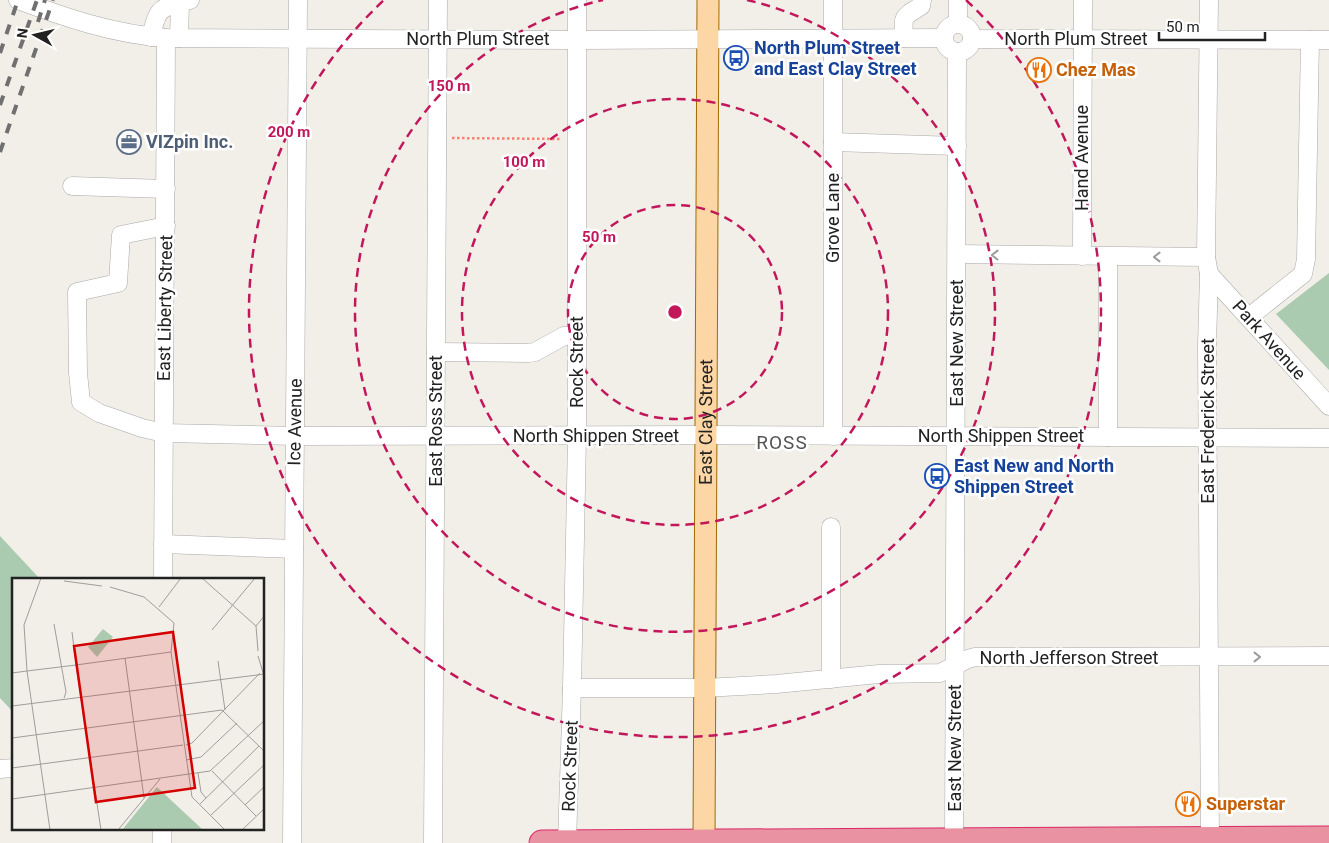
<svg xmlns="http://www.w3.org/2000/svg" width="1329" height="843" font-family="Roboto,sans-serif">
<rect width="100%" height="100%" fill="#f2efe9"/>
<!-- cemetery -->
<g fill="#aacbaf">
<polygon points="1329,273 1329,370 1276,314"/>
<polygon points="0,536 40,579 14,579 14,713 0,698"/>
</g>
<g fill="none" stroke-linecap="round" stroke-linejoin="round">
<defs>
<g id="minor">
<path d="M18,0C67,18 113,34 166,38L577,40L943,38"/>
<polyline points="833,0 833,436"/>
<polyline points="958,0 958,23"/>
<polyline points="1209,0 1206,257 1209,274 1207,345 1210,843"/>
<circle cx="958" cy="38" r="14"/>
<path d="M151,37C158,4 161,9 190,0"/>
<polyline points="179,38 180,3"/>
<path d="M904,38C903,15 902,18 921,6L922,0"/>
<polyline points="972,39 1329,40"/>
<polyline points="833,142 957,146"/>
<polyline points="72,186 166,189"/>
<polyline points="166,226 121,235 118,283 77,292 78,373 81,402 99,413 142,428 164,433 296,436 706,435 1329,438"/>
<polyline points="957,254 1206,257"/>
<polyline points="1082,256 1083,0"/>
<polyline points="1209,274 1329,406"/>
<polyline points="1249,317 1303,274 1306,259 1310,40"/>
<polyline points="436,352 529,353 535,352 564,336 578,335"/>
<polyline points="1108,437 1108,257"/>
<polyline points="163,544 294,549"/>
<polyline points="163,579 166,38"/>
<polyline points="831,679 831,527"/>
<polyline points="572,688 705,688 776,684 879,674 940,673 968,659 975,657 1329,656"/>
<polyline points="0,769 14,768"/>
<polyline points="162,843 162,829"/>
<polyline points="292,843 298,0"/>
<polyline points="433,843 438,0"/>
<polyline points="567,843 572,688 577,437 577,0"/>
<polyline points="954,843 957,52"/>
</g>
<g id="major">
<path id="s1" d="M704,843L708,0"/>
</g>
<polyline id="highway" points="542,843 1329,839"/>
</defs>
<!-- minor casing -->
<use href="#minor" stroke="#a9a9a9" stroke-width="19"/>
<!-- major casing -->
<use href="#major" stroke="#a06b00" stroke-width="23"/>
<!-- highway casing -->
<use href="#highway" stroke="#dc2a67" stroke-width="27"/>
<!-- path -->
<polyline stroke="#fa8072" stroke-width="2.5" stroke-dasharray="2.5 2.5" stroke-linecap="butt" points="452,138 561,139"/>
<!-- minor -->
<use href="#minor" stroke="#fff" stroke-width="18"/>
<!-- major -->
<use href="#major" stroke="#fcd6a4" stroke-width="21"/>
<!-- highway -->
<use href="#highway" stroke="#e892a2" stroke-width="25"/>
<!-- rail -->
<g stroke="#707070" stroke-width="4" stroke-dasharray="10 10" stroke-linecap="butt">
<polyline points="38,22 45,0"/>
<polyline points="0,53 18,0"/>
<polyline points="0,105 37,0"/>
<polyline points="0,152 53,0"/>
</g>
</g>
<!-- one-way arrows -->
<defs><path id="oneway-chevron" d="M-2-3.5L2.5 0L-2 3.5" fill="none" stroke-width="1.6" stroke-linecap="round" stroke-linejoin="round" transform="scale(1.25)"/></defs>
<g stroke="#9c9c9c">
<use href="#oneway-chevron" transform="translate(995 255) rotate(-179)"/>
<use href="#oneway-chevron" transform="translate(1157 257) rotate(180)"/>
<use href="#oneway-chevron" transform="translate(1257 657)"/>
</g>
<!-- distance rings -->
<g fill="none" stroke="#c2185b" stroke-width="2.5" stroke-dasharray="9 6">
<circle cx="675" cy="312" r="107"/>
<circle cx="675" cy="312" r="213"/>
<path d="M747 0A320 320 0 1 1 603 0"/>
<path d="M966 0A426 426 0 1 1 384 0"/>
</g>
<!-- icons -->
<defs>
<symbol id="bus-ring" viewBox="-11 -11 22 22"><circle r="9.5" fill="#fff" stroke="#1a4fb4" stroke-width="1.5"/><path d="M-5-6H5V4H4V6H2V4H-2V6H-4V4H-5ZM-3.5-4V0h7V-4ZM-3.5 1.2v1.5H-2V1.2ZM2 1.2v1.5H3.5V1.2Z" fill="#1a4fb4"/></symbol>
<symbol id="restaurant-ring" viewBox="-11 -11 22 22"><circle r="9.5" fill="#fff" stroke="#e8710a" stroke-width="1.5"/><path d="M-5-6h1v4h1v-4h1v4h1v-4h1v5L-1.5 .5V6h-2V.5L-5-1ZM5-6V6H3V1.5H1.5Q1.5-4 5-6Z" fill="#e8710a"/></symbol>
<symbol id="office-ring" viewBox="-11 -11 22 22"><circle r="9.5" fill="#fff" stroke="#5c6f8a" stroke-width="1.5"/><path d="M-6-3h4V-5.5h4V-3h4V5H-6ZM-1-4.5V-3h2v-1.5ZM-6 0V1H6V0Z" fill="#5c6f8a"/></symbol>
</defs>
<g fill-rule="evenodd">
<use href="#bus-ring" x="722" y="44" width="28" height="28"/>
<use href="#restaurant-ring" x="1025" y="56" width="28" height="28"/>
<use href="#office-ring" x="115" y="128" width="28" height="28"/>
<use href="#bus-ring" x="923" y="462" width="28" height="28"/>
<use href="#restaurant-ring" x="1174" y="790" width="28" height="28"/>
</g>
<g text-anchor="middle" stroke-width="5" stroke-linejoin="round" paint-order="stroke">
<!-- street labels -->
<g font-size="18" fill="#222" stroke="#fff">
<text x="478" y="45">North Plum Street</text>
<text x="1076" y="45">North Plum Street</text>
<text transform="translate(1082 158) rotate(-90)" y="6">Hand Avenue</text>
<text transform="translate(833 218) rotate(-90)" y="6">Grove Lane</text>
<text transform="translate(165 308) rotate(-89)" y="6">East Liberty Street</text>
<text transform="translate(1269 340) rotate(48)" y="6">Park Avenue</text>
<text transform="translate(957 343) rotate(-90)" y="6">East New Street</text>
<text transform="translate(577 362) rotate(-90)" y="6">Rock Street</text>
<text transform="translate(436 421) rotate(-90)" y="6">East Ross Street</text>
<text dy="6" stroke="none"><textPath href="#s1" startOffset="421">East Clay Street</textPath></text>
<text transform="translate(1208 421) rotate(-90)" y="6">East Frederick Street</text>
<text transform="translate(295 422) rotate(-89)" y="6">Ice Avenue</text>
<text x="596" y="442">North Shippen Street</text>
<text x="1001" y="442">North Shippen Street</text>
<text x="1069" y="664">North Jefferson Street</text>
<text transform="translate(955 748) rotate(-90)" y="6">East New Street</text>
<text transform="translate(570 766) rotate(-88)" y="6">Rock Street</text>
</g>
<!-- transit labels -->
<g font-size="18" font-weight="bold" fill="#164399" stroke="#fff" text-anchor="start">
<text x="754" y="54">North Plum Street<tspan x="754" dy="21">and East Clay Street</tspan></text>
<text x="954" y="472">East New and North<tspan x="954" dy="21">Shippen Street</tspan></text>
</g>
<!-- food labels -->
<g font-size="18" font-weight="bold" fill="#c56008" stroke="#fff" text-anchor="start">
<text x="1056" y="76">Chez Mas</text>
<text x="1206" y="810">Superstar</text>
</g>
<!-- service labels -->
<g font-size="18" font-weight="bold" fill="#4e5e75" stroke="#fff" text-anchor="start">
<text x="146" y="148">VIZpin Inc.</text>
</g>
<!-- neighbourhood labels -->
<g font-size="19" letter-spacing="1" fill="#555" stroke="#fff">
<text x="782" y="449">ROSS</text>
</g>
</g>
<!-- overview -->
<g transform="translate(12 578)">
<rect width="252" height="252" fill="#f2efe9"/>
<path d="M91,51L101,59L85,79L76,69ZM145,209L191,252H110Z" fill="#aacbaf"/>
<path fill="none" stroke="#9f9d99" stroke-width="1" d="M29,0L12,47L15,93L64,87L89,252M190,0L244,48M52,3L90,8M98,9L132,19L162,45L159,74L180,219L213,252M147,29L169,0M42,46L54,114L52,120M200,52L243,0M60,54L64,87L159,74M246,73L244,48L253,37M246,78L253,101M113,80L132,220M206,83L213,132M0,95L15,93L38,252M0,128L253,96M0,160L210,132L253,174M174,167L180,165L248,95M174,182L189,179L225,145M0,190L171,167M200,193L244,238M186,195L189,214L194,220M0,221L198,193L253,142M187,227L247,168M233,227L253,208M198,238L253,186M106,252L148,201M230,252L253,230"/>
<path fill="#d40000" fill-opacity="0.15" stroke="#d40000" stroke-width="2.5" d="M161,54L183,210L84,224L62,68Z"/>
<rect width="252" height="252" fill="none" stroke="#222" stroke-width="2.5"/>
</g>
<circle cx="675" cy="312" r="8" fill="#c2185b" stroke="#fff" stroke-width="2.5"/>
<g font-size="15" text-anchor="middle" font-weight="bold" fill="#c2185b" stroke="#fff" stroke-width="5" stroke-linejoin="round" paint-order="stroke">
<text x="449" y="91">150 m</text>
<text x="289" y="137">200 m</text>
<text x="524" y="167">100 m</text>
<text x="599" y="242">50 m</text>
</g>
<!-- north arrow -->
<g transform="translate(35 35) rotate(278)" stroke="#ffffff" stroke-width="4" paint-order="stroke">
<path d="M0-4L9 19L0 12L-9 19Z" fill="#222222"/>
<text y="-8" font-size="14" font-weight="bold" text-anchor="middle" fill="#222222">N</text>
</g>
<!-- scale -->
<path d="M1159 32v8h106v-8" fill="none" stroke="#222222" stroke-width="2.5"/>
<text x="1166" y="32" font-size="15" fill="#222222" stroke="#ffffff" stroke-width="4" paint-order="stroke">50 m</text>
</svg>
